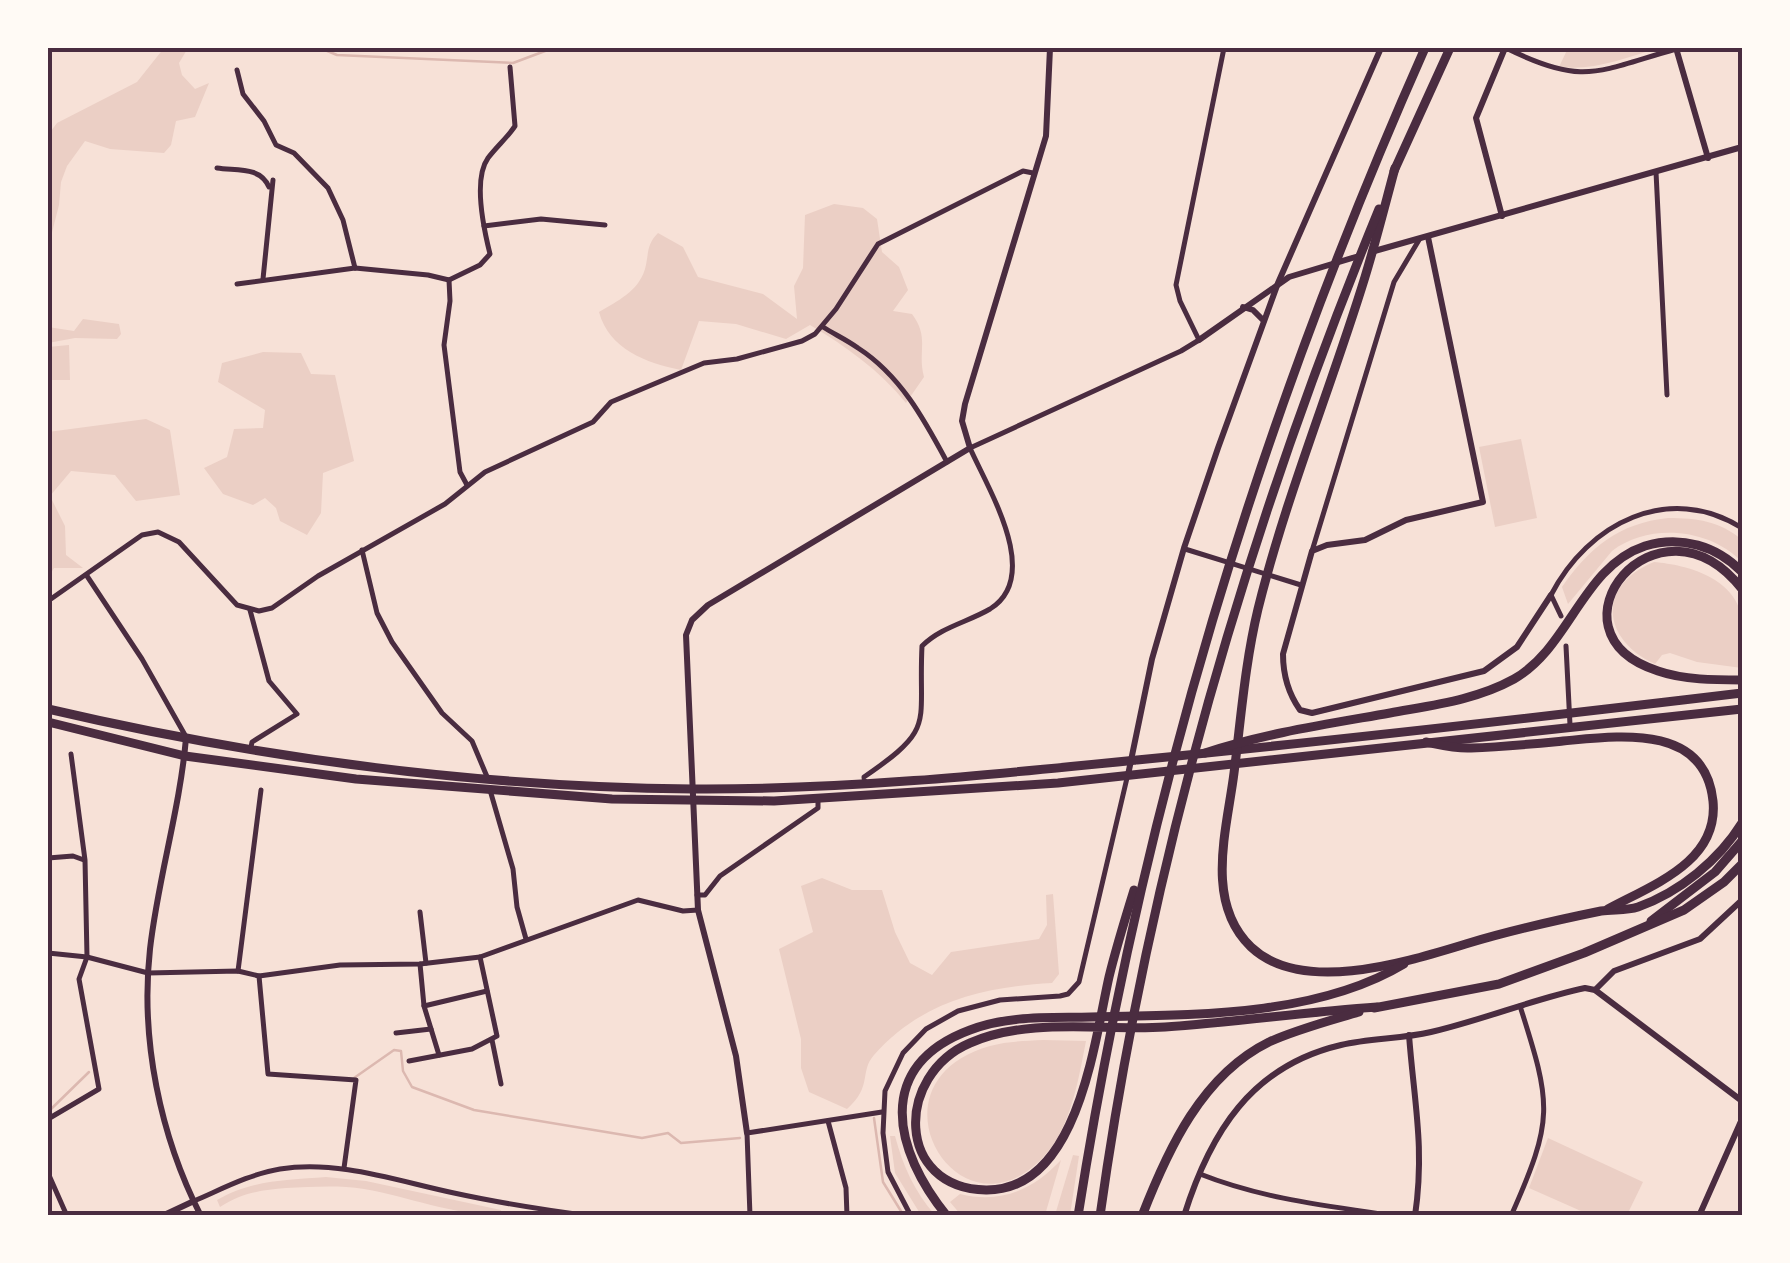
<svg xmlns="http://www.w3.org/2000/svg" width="1790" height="1263" font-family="'Roboto Condensed',sans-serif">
<rect width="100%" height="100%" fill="#f7e1d7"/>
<!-- green -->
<g fill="#ebcfc5">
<polygon points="164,48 188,48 179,63 182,75 195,89 209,83 195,117 176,121 171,145 164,153 110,149 85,141 67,166 61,182 59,205 48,248 48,135 57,123 137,82"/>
<path d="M1568,48H1659C1625,58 1594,71 1559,67Z"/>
<path d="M834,204L863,208L877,219L882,252L899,267L908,290L893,311L912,314C930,338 917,351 924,377L906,403C879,370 847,347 810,325L786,339L736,324L699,321L681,370C646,363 609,349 599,312C617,301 638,292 645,269C649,254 646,245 658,233L683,247L698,277L763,294L797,319L794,286L803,268L805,215Z"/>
<polygon points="83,319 119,324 121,334 117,339 75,338 48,343 48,327 74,331"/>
<polygon points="69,345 70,380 48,380 48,347"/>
<polygon points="263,352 301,353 311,374 335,375 354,461 323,473 321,513 307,535 280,521 276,508 265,498 253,505 223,494 204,468 227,457 234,429 263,428 265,410 218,382 222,363"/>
<polygon points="146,419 170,430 180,495 136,501 115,475 71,471 50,496 65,526 66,555 83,568 54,568 48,578 48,432"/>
<polygon points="1521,439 1537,518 1495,527 1479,447"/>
<path d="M1668,518C1697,518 1720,521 1742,540V562C1709,528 1649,523 1612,551L1568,604L1562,587C1589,548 1619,523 1668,518Z"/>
<path d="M1654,562C1688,565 1736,578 1742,619C1745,634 1742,652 1742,668L1697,662L1670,653L1662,655L1655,664C1601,639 1597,585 1654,562Z"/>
<path d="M822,878L852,890H882L895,932L910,963L932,975L951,952L1039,939L1047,925L1046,895L1053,894L1059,974L1052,983C983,987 922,1001 874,1055C859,1072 873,1086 847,1109L809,1092L801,1068V1039L779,949L813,932L801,886Z"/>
<path d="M1043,1040L1086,1041C1079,1077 1071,1127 1045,1155C961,1250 859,1083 990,1046C1007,1041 1026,1041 1043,1040Z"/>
<path d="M895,1136C903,1166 914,1191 935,1215H921L895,1173L890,1136Z"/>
<polygon points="1548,1138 1643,1182 1627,1215 1590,1215 1529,1188"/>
<polygon points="1073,1155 1079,1156 1070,1215 1055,1215"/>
<path d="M1061,1160L1045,1215H961L950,1202L960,1194C1001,1204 1033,1190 1061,1160Z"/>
<path d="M326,1177L366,1181L501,1210L502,1215C455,1216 410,1197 364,1189C338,1185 312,1187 286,1188C261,1190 241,1193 220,1207L217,1200C250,1180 287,1180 326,1177Z"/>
</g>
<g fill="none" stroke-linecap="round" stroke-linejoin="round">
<!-- stream -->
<g stroke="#dcb8b0" stroke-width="2.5">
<polyline points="320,48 337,55 513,63 553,48"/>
<polyline points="354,1078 394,1050 401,1051 403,1071 412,1087 474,1110 642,1138 668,1133 681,1143 740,1138"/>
<polyline points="48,1112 89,1072"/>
<polyline points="874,1118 883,1182 904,1216"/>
</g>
<!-- minor -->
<g stroke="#4a2c40" stroke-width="5">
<path d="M1506,48C1584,87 1598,71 1676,49"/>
<polyline points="237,70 243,94 264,121 276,145 294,153 328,188 343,220 355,268"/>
<path d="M217,168C236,171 260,166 269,187"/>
<polyline points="1656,172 1667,395"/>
<polyline points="484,226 541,219 605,225"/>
<polyline points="263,279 273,180"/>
<polyline points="449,280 450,301 444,345 460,472 467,485"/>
<path d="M237,284L355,268L428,275L449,280L480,265L490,254C484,230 473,179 488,158C497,146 507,138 515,126L510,67"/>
<path d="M823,327C834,334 847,340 858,348C900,375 924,419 947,462"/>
<polyline points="1185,549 1301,585"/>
<polyline points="362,550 377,613 392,642 442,713 472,741 488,779"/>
<polyline points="1312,551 1394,282 1419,240"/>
<polyline points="87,576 142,659 185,735"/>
<polyline points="48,601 142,535 158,532 179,542 237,605 259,611 272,608 318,576 445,504 485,472 593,422 611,402 704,363 737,359 802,341 815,334 836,309 878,244 1023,171 1033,173"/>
<polyline points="250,610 269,681 297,714 252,742 251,747"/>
<path d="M1561,616L1551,595C1588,523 1669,482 1742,528"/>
<polyline points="1566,646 1570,725"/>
<path d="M865,785L864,777C937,727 918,726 922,646C941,627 968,622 990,609C1043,576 988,489 970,448L1181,351L1199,340L1180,301L1176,285L1224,48"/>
<polyline points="490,790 513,869 517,907 526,939"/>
<polyline points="48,858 73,856 84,860"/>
<polyline points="697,895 705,895 720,876 818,808 818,800"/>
<polyline points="420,912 426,963"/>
<polyline points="48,953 87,957 148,973 238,971 259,976 340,965 420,964 480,957 638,900 683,911 698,910"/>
<polyline points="420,964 424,1006 439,1055"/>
<polyline points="238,971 261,790"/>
<polyline points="259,976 268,1074 356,1080 344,1168"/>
<polyline points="424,1006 487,991"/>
<polyline points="396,1033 431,1029"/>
<polyline points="492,1040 501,1084"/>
<polyline points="409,1061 472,1049 497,1036 480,957"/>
<polyline points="48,1119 99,1089 79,979 87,957 85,860 71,754"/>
<polyline points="828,1121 846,1188 847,1216"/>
<polyline points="48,1173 67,1216"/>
<path d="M1200,1174C1263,1199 1328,1206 1395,1216"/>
<path d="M194,1201C222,1189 250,1174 280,1169C339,1160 397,1181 454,1193C500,1203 545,1210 591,1216"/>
<polyline points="750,1216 747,1133 882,1112"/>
<polyline points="911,1216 888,1172 883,1133 885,1091 903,1053 926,1029 958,1011 1000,1000 1060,996 1068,994 1079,982 1127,778"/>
<path d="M1511,1216C1554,1119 1552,1106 1520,1006"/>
</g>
<!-- tertiary -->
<g stroke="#4a2c40" stroke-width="6">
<polyline points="1676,48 1708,158"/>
<polyline points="1502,216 1476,118 1505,48"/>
<path d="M1428,237L1483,502L1406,520L1365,540L1327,545L1312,551L1283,654C1283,675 1288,693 1300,710L1312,713L1484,671L1517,647L1551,595"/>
<polyline points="1371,252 1742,147"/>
<polyline points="1243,307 1253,310 1263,320"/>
<polyline points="1199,340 1289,277 1359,256"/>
<path d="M186,738C180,809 158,878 150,949C140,1039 160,1136 201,1216"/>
<polyline points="1128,775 1152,659 1184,548 1218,448 1278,283 1381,48"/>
<polyline points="1595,990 1614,971 1700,939 1742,900"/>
<path d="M1409,1035C1414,1102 1425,1147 1415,1216"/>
<polyline points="747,1133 736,1056 698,910 686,635 692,620 708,605 970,448 962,421 965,404 1046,136 1050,48"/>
<polyline points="162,1216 194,1201"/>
<path d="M1184,1216C1210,1133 1251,1066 1341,1045C1370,1038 1401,1039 1431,1032C1483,1020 1533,999 1585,988L1595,990L1742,1101"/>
<polyline points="1699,1216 1742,1119"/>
</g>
<!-- trunk -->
<g stroke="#4a2c40" stroke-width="9">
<path d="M48,709C258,758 476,787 693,789C842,790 989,775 1137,760C1339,740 1541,717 1742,693"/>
<polyline points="48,722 185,756 356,779 612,799 774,801 1058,783 1742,709"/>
</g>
<!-- motorway -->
<g stroke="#4a2c40" stroke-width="9">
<path d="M1395,168C1385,205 1376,241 1365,277C1331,388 1286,496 1258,609C1245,663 1241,718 1234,773C1227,829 1204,902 1251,947C1303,996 1409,961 1469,943C1512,930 1557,920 1601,911C1613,909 1626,911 1638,907C1680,892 1719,860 1742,823"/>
<polyline points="1394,171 1450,48"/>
<path d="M1742,589C1658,482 1537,632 1658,671C1684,680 1715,680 1742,680"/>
<path d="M1426,742C1441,745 1456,749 1471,748C1502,747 1532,744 1563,741C1618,736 1705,723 1713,801C1719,862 1652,885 1608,909"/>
<path d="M1205,753C1266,733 1328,724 1390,713C1433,705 1476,700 1514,679C1570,647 1582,567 1645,546C1681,535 1717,546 1742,572"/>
<path d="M1134,890C1125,919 1116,948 1109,977C1094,1043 1078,1191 986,1190C895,1188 895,1075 970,1043C1029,1017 1103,1031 1165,1027C1236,1022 1306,1012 1377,1007"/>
<polyline points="1651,921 1715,872 1742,841"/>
<polyline points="1374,1008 1499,984 1584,953 1684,910 1724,882 1742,864"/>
<path d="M947,1216C894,1151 873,1066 970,1030C1009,1015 1050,1018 1091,1017C1191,1015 1316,1017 1404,964"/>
<path d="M1078,1216C1143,804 1256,429 1425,48"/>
<path d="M1100,1216C1148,871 1247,531 1379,209"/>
<path d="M1142,1216C1168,1149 1202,1075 1269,1042C1298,1029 1329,1021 1359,1012"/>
</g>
</g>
<!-- border -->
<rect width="1790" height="1263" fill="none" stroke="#fffaf5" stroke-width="100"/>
<rect x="50" y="50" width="1690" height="1163" fill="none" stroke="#4a2c40" stroke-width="4"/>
</svg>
